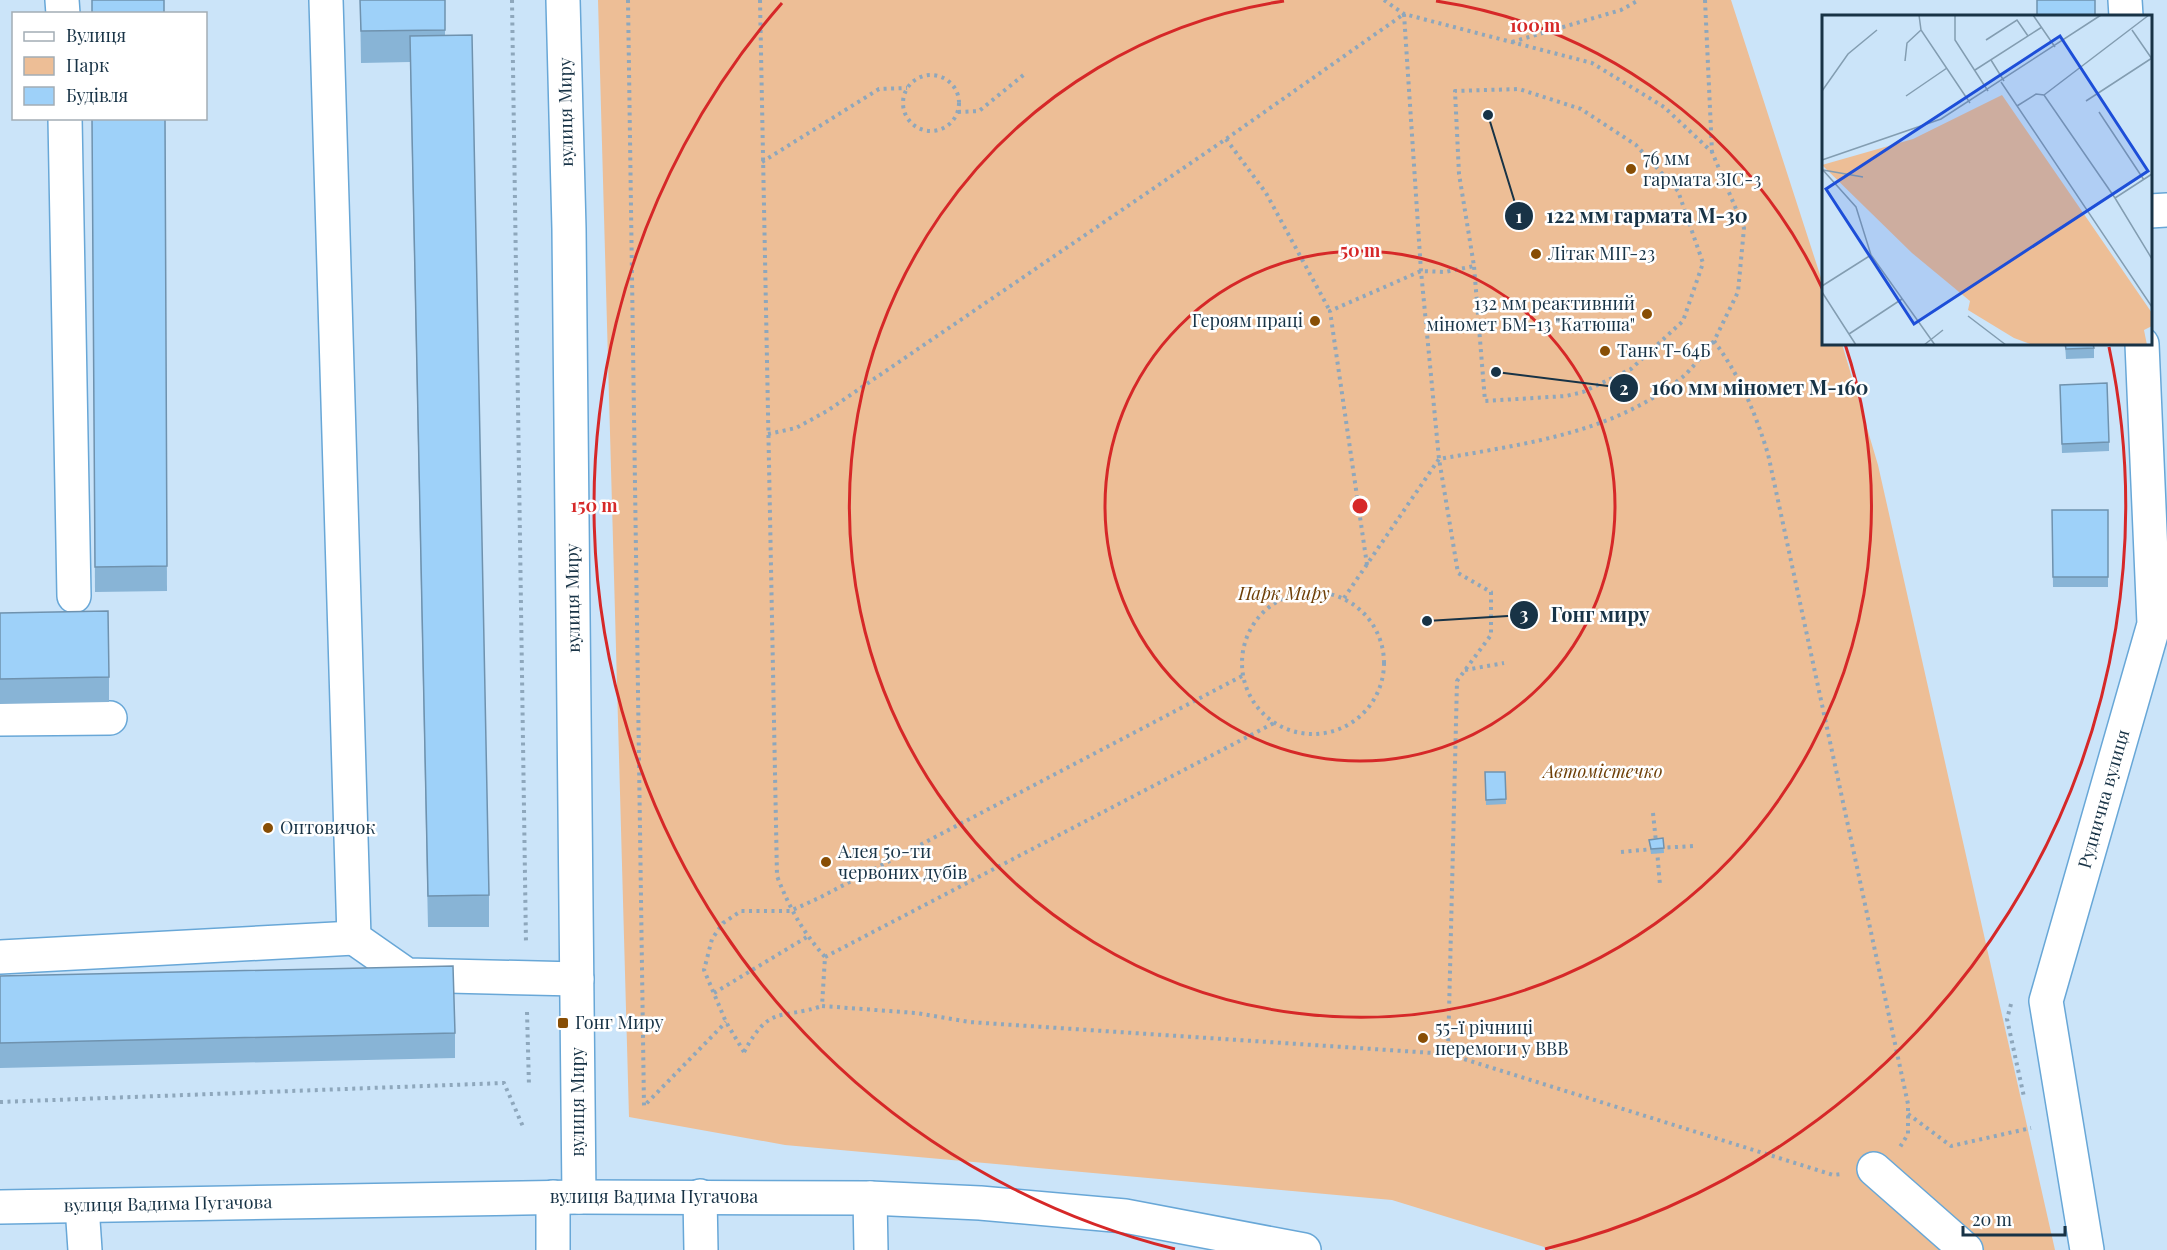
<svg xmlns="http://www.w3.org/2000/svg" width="2167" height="1250" font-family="'Playfair Display',serif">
<rect width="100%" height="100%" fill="#cbe4f9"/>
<!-- green -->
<polygon fill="#edbe96" points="598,0 1731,0 1823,284 1824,344 1842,344 1878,465 2055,1250 1554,1250 1392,1200 785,1145 629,1117"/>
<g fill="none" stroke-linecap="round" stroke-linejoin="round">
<defs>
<g id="minor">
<polyline points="62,0 63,14"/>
<polyline points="326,0 354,938 407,975 577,979"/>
<polyline points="563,0 569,229 579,1197"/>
<polyline points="2125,0 2126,16"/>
<polyline points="65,118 74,596"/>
<polyline points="2150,211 2167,210"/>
<polyline points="0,719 110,718"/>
<polyline points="0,957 354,938"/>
<polyline points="1874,1169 1966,1250"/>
<polyline points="700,1196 701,1250"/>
<polyline points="553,1197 553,1250"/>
<polyline points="870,1198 871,1250"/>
<polyline points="82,1206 85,1250"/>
<polyline points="0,1207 579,1197 870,1198 980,1203 1125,1216 1304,1250"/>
<polyline points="2087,1250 2046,1001 2154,624 2142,344"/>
</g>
</defs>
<!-- minor casing -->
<use href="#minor" stroke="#68a7d7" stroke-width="36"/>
<!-- path -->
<g stroke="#8ea7bc" stroke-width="4" stroke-dasharray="3 4.5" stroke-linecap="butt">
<polyline points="512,0 526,944"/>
<polyline points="628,0 644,1106 726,1022"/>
<path d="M760,0L777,876C789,907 802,931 825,957L822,1006L916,1013L969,1022L1448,1054L1833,1175L1842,1174"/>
<path d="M1384,0L1404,14L1592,63L1664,107L1712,152L1744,228L1738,292L1714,341C1740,376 1755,412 1768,454L1908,1104V1134L1900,1147"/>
<polyline points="1705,0 1712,152"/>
<polyline points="1404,14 1421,271 1439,459 1458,573 1491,592 1491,635 1457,681 1448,1054"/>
<polyline points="1512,42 1621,10 1639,0"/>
<circle cx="931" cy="103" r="28"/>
<polyline points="958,112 979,111 1026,73"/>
<polyline points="1226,139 1266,193 1330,311"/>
<polyline points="762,162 879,89 907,88"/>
<polyline points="768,434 796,428 827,411 1226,139 1404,14"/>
<polyline points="1367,565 1330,311 1421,271 1445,272 1474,266 1459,174 1455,91 1519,89 1581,109 1636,145 1678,191 1703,263 1683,321 1631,369 1583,392 1566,396 1485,401 1474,266"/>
<circle cx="1313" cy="663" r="71"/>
<path d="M1344,598L1439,459C1523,444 1611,434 1680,379C1693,369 1703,353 1714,341"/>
<polyline points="1465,670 1504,663"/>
<polyline points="1653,813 1656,842"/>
<polyline points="1660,848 1693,846"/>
<polyline points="1657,850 1660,885"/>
<polyline points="1621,852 1653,849"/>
<polyline points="825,957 1274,723"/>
<polyline points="714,993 807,937"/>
<polyline points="2011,1004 2007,1019 2024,1097"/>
<polyline points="527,1012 529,1086"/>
<polyline points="744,1052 726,1022 704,970 712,939 723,923 741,911 790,911 819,898 1242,676"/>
<path d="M744,1052C770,1004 780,1020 822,1006"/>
<polyline points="0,1102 504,1083 524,1129"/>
<polyline points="1908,1114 1951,1146 2031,1128"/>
</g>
<!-- minor -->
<use href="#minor" stroke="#fff" stroke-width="33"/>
</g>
<!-- wall -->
<g fill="#88b4d6">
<polygon points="360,0 445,0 445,35 489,895 489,927 428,927 410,62 361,63"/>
<polygon points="92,118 165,118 167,591 95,592"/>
<polygon points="2065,344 2094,348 2094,358 2066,359"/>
<polygon points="2060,395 2109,442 2109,451 2062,453"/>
<polygon points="2052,510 2108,510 2108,587 2053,587"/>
<polygon points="0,613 109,677 109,702 0,704"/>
<polygon points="1485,772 1505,772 1506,804 1486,805"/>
<polygon points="1663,838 1664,853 1651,854 1649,840"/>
<polygon points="0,976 455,1033 455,1058 0,1068"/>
</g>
<!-- building -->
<g fill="#9ed1f9" stroke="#6f92ae" stroke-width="1.5">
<rect x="92" y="0" width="72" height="14"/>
<polygon points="360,0 445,0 445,30 361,31"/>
<rect x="2037" y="0" width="58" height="16"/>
<polygon points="472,35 489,895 428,896 410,36"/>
<polygon points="92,118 165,118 167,566 95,567"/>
<polygon points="2065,344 2093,344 2094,348 2066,349"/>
<polygon points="2107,383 2109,442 2062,444 2060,385"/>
<polygon points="2052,510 2108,510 2108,577 2053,577"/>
<polygon points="108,611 109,677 0,679 0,613"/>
<polygon points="1485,772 1505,772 1506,799 1486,800"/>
<polygon points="1663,838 1664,848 1651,849 1649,840"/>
<polygon points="453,966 455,1033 0,1043 0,976"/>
</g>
<!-- distance rings -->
<g fill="none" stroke="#d62828" stroke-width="3">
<circle cx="1360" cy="506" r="255"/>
<path d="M1436 1A511 511 0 0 1 1823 290M1845 344A511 511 0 1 1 1284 1"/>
<path d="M1175 1249A766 766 0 0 1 782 3M2109 347A766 766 0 0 1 1545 1249"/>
</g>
<!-- markers -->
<g fill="#884e05" stroke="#fff" stroke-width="2">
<circle cx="1631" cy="169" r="6"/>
<circle cx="1536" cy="254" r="6"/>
<circle cx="1647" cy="314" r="6"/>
<circle cx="1315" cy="321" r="6"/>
<circle cx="1605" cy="351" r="6"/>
<circle cx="268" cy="828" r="6"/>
<circle cx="826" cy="862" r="6"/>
<rect x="557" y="1017" width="12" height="12" rx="3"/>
<circle cx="1423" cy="1038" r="6"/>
</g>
<g text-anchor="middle" stroke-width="5" stroke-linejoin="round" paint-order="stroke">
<!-- street labels -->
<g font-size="18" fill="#183346" stroke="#fff">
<text transform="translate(566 112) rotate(-91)" y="6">вулиця Миру</text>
<text transform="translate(573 598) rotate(-91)" y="6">вулиця Миру</text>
<text transform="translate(2104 799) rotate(-74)" y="6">Руднична вулиця</text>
<text transform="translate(578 1102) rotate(-90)" y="6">вулиця Миру</text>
<text x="654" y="1203">вулиця Вадима Пугачова</text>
<text transform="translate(168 1204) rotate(-1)" y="6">вулиця Вадима Пугачова</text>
</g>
<!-- poi labels -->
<g font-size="18" fill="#183346" stroke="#fff" text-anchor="start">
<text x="1643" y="165">76 мм<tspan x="1643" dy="21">гармата ЗІС-3</tspan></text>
<text x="1548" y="260">Літак МІГ-23</text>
<text x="1635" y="310" text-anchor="end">132 мм реактивний<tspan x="1635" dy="21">міномет БМ-13 "Катюша"</tspan></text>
<text x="1303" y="327" text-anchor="end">Героям працi</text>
<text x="1617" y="357">Танк Т-64Б</text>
<text x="280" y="834">Оптовичок</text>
<text x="838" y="858">Алея 50-ти<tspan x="838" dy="21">червоних дубів</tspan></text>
<text x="575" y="1029">Гонг Миру</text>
<text x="1435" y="1034">55-ї річниці<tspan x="1435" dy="21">перемоги у ВВВ</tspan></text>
</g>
<!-- park labels -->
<g font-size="18" font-style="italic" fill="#6e3f07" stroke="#fff">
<text x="1284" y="600">Парк Миру</text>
<text x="1603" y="778">Автомістечко</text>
</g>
</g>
<!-- overview -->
<g transform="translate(1822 15)">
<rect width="330" height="330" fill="#cbe4f9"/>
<path d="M180,80L330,298V311L322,315L325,330H211L192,323L146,295L148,286L90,238L0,150L91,124Z" fill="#edbe96"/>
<path fill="none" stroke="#839db1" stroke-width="1.5" d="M97,0L99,15L148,88M133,0V25L166,76M211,0L233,32M310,15L330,44M164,25L195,5L206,21M169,45L182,66M83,46L85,28L99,15M153,55L220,12M179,67L330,292M0,76L26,39L55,15M222,80L327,0M84,81L125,53M264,86L330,43M195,91L214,79L222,80L293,183L330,244M277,97L322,165M0,145L119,104L279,0M0,154L34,192L49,240L113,330M1,155L41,162M293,183L330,159M0,271L49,240M0,277L34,330M146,301L184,330M27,319L80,284M102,330L121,315"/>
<path fill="#1d4ed8" fill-opacity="0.15" stroke="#1d4ed8" stroke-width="3" d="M238,21L326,156L92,309L4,174Z"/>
<rect width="330" height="330" fill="none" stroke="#183346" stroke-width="3"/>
</g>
<circle cx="1360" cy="506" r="9" fill="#d62828" stroke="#fff" stroke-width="3"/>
<g font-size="18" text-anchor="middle" font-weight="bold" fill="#d62828" stroke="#fff" stroke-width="5" stroke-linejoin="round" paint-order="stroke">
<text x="1535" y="32">100 m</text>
<text x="1360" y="257">50 m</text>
<text x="594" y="512">150 m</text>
</g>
<!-- callouts -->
<path fill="none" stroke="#183346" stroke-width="2" d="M1488 115L1519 216M1496 372L1624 388M1427 621L1524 615"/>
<g fill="#183346" stroke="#fff" stroke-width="2">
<circle cx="1488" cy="115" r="6"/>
<circle cx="1496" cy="372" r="6"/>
<circle cx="1427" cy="621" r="6"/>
<circle cx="1519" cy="216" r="15"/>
<circle cx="1624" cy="388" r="15"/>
<circle cx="1524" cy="615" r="15"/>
</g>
<g font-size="18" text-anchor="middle" font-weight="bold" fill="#fff">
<text x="1519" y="223">1</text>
<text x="1624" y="395">2</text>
<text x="1524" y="621">3</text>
</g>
<g font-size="20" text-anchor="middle" font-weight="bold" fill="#183346" stroke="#fff" stroke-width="5" stroke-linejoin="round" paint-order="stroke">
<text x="1647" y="223">122 мм гармата М-30</text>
<text x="1760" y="395">160 мм міномет М-160</text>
<text x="1600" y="622">Гонг миру</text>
</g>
<!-- legend -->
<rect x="12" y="12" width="195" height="108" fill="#ffffff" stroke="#a3adb5" stroke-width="1.5"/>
<rect x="24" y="32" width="30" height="9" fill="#ffffff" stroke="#a3adb5" stroke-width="1.5"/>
<text x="66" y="42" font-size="18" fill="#183346">Вулиця</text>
<rect x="24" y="57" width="30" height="18" fill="#edbe96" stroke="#a3adb5" stroke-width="1.5"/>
<text x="66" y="72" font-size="18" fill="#183346">Парк</text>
<rect x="24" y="87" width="30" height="18" fill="#9ed1f9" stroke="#a3adb5" stroke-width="1.5"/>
<text x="66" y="102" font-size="18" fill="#183346">Будівля</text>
<!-- scale -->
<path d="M1963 1226v9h102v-9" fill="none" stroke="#183346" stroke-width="3"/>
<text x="1972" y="1226" font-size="18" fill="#183346" stroke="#ffffff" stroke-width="4.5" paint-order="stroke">20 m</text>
</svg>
